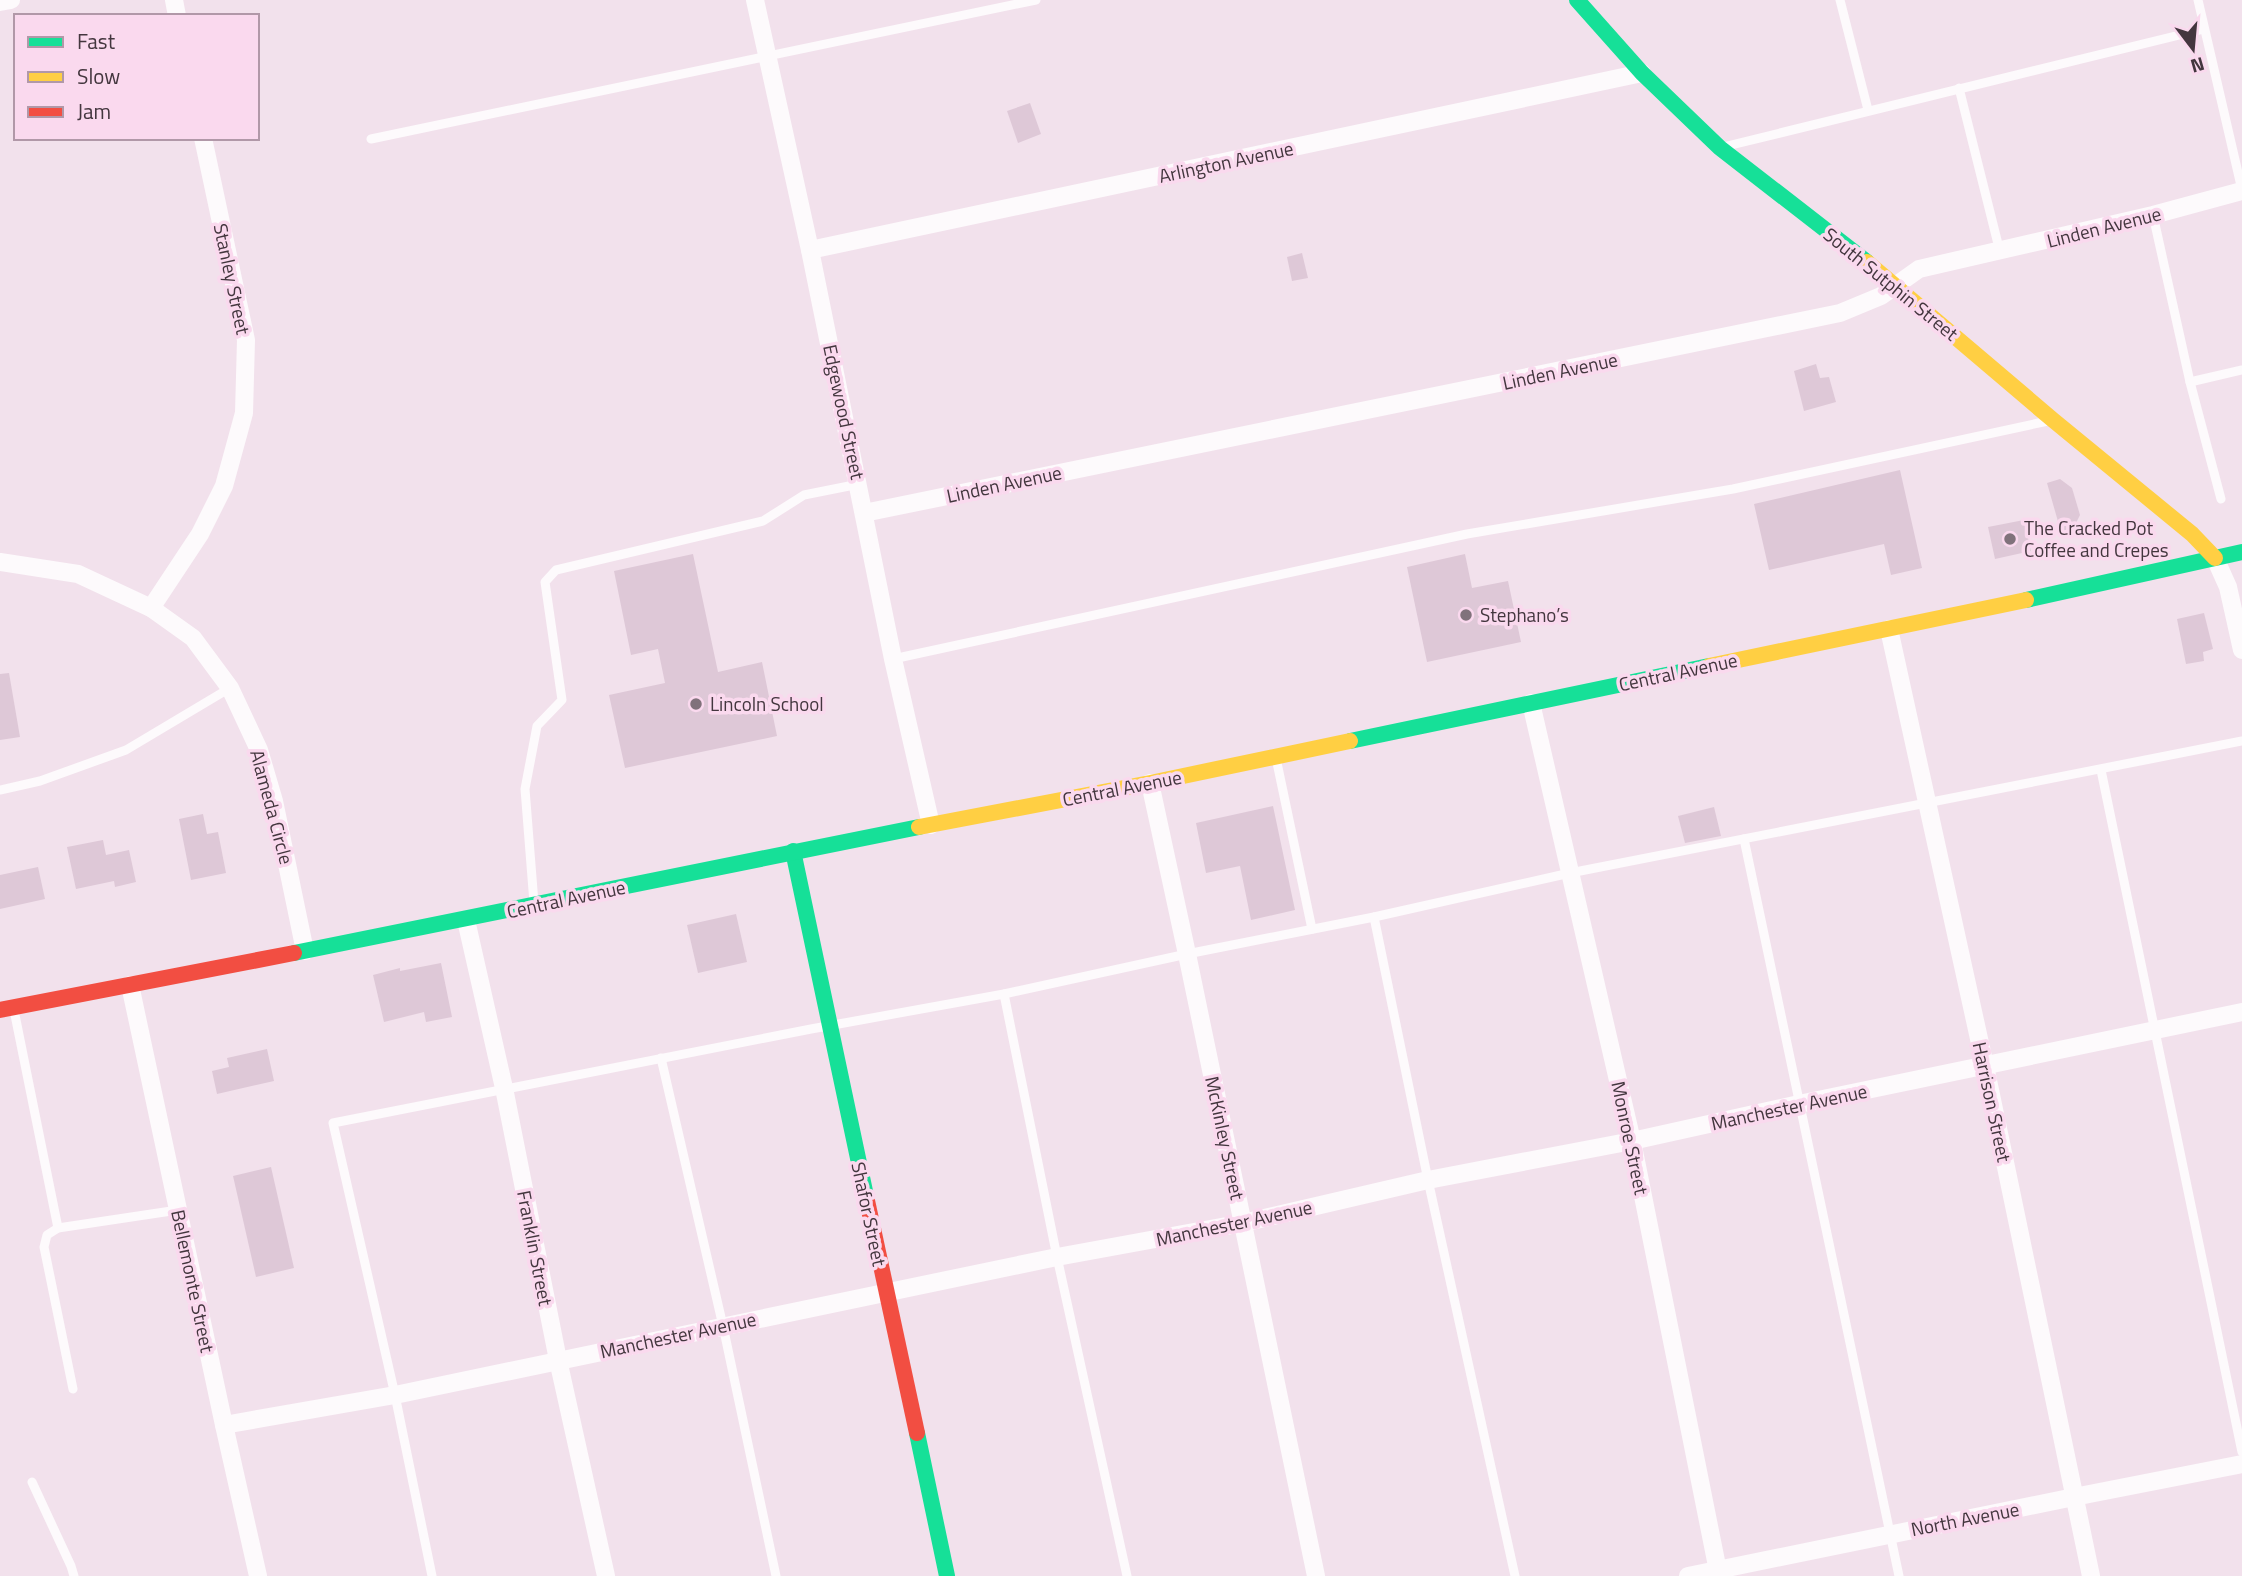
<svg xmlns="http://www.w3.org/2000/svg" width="2242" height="1576" font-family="'Titillium Web',sans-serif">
<rect width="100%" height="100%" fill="#f2e1ec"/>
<!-- building -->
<g fill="#dec8d7">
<polygon points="1030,103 1041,134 1018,143 1007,111"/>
<polygon points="1302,253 1308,278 1292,281 1287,257"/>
<polygon points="1816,364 1820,378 1829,377 1836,402 1804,411 1794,371"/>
<polygon points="1900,470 1922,568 1891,575 1884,544 1769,570 1754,504"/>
<polygon points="2060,479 2072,488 2080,515 2073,529 2061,532 2047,483"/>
<polygon points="2024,520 2031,551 1995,559 1988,527"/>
<polygon points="693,554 718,672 762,662 777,736 625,768 609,695 665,683 658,649 631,655 614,571"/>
<polygon points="1465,554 1472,588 1508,581 1521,642 1427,662 1407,567"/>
<polygon points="2204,613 2213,649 2203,652 2204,661 2186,664 2177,619"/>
<polygon points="9,673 20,737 0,740 0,674"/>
<polygon points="1273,806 1295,910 1251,920 1240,866 1206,873 1196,823"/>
<polygon points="1714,807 1721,836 1685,843 1678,816"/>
<polygon points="203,814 207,834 218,832 226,873 191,880 179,819"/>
<polygon points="103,840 106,855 129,850 136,882 115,887 114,881 76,889 67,847"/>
<polygon points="38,867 45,899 0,909 0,875"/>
<polygon points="736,914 747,962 698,973 687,925"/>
<polygon points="441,963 452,1017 426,1022 424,1012 384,1022 373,975 400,968 400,971"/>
<polygon points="267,1049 274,1081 217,1094 212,1071 229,1067 227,1058"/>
<polygon points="271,1167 294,1268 256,1277 233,1176"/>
</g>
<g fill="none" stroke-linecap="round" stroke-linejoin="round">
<!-- lane -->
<g stroke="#fdfafc" stroke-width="9">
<polyline points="1840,0 1868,110"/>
<polyline points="2198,0 2242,190"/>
<polyline points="1959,88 2000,252"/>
<polyline points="371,139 1036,0"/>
<polyline points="1723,147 2204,29"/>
<polyline points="2153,215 2190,382 2221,499"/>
<polyline points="2190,382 2242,370"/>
<polyline points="893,659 1467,534 1733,489 2048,421"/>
<polyline points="1276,758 1312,929"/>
<polyline points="2101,770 2242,1452"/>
<polyline points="0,790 40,781 126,750 230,688"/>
<polyline points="1744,839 1899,1576"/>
<polyline points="534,903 525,789 537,726 562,700 545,582 556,570 763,521 804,495 859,484"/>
<polyline points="1374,917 1428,1180 1515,1576"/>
<polyline points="1004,994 1057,1257 1127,1576"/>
<polyline points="14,1010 58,1228"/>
<polyline points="661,1058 723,1326 776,1576"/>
<polyline points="73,1389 44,1247 47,1235 58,1228 178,1210"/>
<polyline points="32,1482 71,1566 74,1576"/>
<polyline points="432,1576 395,1395 333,1123 811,1029 1004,994 1187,954 1374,917 1570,873 2242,741"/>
</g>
<!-- street -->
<g stroke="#fdfafc" stroke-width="18">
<polyline points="174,0 177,16"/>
<polyline points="755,0 810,250 893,659 931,825"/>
<polyline points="0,2 11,0"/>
<polyline points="810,250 1642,73"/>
<polyline points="864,513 1840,313 1881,296 1919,269 2153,215 2242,191"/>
<polyline points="2215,558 2228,587 2242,650"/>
<polyline points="0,562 78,574 151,608 193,638 230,688 259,750 274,801 305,951"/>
<polyline points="151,608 200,534 224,486 244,413 246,340 203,138"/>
<polyline points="1889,629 1985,1066 2091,1576"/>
<polyline points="1531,703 1632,1141 1719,1576"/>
<polyline points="1150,783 1187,954 1316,1576"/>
<polyline points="466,920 504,1088 558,1360 606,1576"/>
<polyline points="130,985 224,1425 258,1576"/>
<polyline points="224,1425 395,1395 1057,1257 1243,1223 1428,1180 1632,1141 1799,1104 2242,1012"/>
<polyline points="1688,1576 2074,1497 2242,1464"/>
</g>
<!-- fast -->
<g stroke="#16e098" stroke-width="16">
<polyline points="1577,0 1642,73 1720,148 1867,262"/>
<polyline points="2026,600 2242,552"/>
<polyline points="1350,741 1709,666"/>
<polyline points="793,851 866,1196"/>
<polyline points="294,953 919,827"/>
<polyline points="917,1433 947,1576"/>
</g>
<!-- slow -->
<g stroke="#ffcf43" stroke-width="16">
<polyline points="1867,262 2053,420 2192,534 2215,558"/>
<polyline points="1709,666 2026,600"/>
<polyline points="919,827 1150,783 1350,741"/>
</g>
<!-- jam -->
<g stroke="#f24e42" stroke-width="16">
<polyline points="0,1010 294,953"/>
<polyline points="866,1196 917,1433"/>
</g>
</g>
<!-- markers -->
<g fill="#80727b" stroke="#fad9ee" stroke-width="2.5">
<circle cx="2010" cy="539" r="7"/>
<circle cx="1466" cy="615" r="7"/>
<circle cx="696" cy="704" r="7"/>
</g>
<g text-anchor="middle" stroke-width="7" stroke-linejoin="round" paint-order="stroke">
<!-- street labels -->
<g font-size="19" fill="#43363e" stroke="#fad9ee">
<text transform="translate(1226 162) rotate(-12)" y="7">Arlington Avenue</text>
<text transform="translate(2104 227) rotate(-14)" y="7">Linden Avenue</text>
<text transform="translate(232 279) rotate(78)" y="7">Stanley Street</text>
<text transform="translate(1891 284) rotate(39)" y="7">South Sutphin Street</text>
<text transform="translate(1560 371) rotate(-12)" y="7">Linden Avenue</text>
<text transform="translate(844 412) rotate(78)" y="7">Edgewood Street</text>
<text transform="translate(1004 484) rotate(-12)" y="7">Linden Avenue</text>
<text transform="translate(1678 672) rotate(-12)" y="7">Central Avenue</text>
<text transform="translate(1122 788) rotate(-11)" y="7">Central Avenue</text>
<text transform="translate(272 807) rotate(75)" y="7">Alameda Circle</text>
<text transform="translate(566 899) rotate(-12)" y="7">Central Avenue</text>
<text transform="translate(1992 1102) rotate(78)" y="7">Harrison Street</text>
<text transform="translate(1789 1107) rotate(-12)" y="7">Manchester Avenue</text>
<text transform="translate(1225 1138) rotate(78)" y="7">McKinley Street</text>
<text transform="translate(1630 1138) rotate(78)" y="7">Monroe Street</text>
<text transform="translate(869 1214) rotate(78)" y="7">Shafor Street</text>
<text transform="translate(1234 1223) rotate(-12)" y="7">Manchester Avenue</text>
<text transform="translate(535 1248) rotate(79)" y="7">Franklin Street</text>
<text transform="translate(193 1281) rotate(78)" y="7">Bellemonte Street</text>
<text transform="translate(678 1335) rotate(-12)" y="7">Manchester Avenue</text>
<text transform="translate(1965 1519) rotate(-11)" y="7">North Avenue</text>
</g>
<!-- poi labels -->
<g font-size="19" fill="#43363e" stroke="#fad9ee" text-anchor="start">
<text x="2024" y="535">The Cracked Pot<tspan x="2024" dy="22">Coffee and Crepes</tspan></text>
<text x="1480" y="622">Stephano’s</text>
<text x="710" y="711">Lincoln School</text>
</g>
</g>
<!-- legend -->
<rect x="14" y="14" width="245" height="126" fill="#fad9ee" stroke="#b198a8" stroke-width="2"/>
<rect x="28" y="37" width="35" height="10" fill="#16e098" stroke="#b198a8" stroke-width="2"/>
<text x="77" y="49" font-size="21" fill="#43363e">Fast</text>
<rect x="28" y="72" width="35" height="10" fill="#ffcf43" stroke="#b198a8" stroke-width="2"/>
<text x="77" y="84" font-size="21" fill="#43363e">Slow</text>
<rect x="28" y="107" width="35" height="10" fill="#f24e42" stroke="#b198a8" stroke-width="2"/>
<text x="77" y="119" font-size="21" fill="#43363e">Jam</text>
<!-- north arrow -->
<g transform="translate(2193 49) rotate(164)" stroke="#fad9ee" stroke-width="5" paint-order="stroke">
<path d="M0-5L12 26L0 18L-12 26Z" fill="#43363e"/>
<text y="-10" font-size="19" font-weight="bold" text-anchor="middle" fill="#43363e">N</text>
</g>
</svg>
